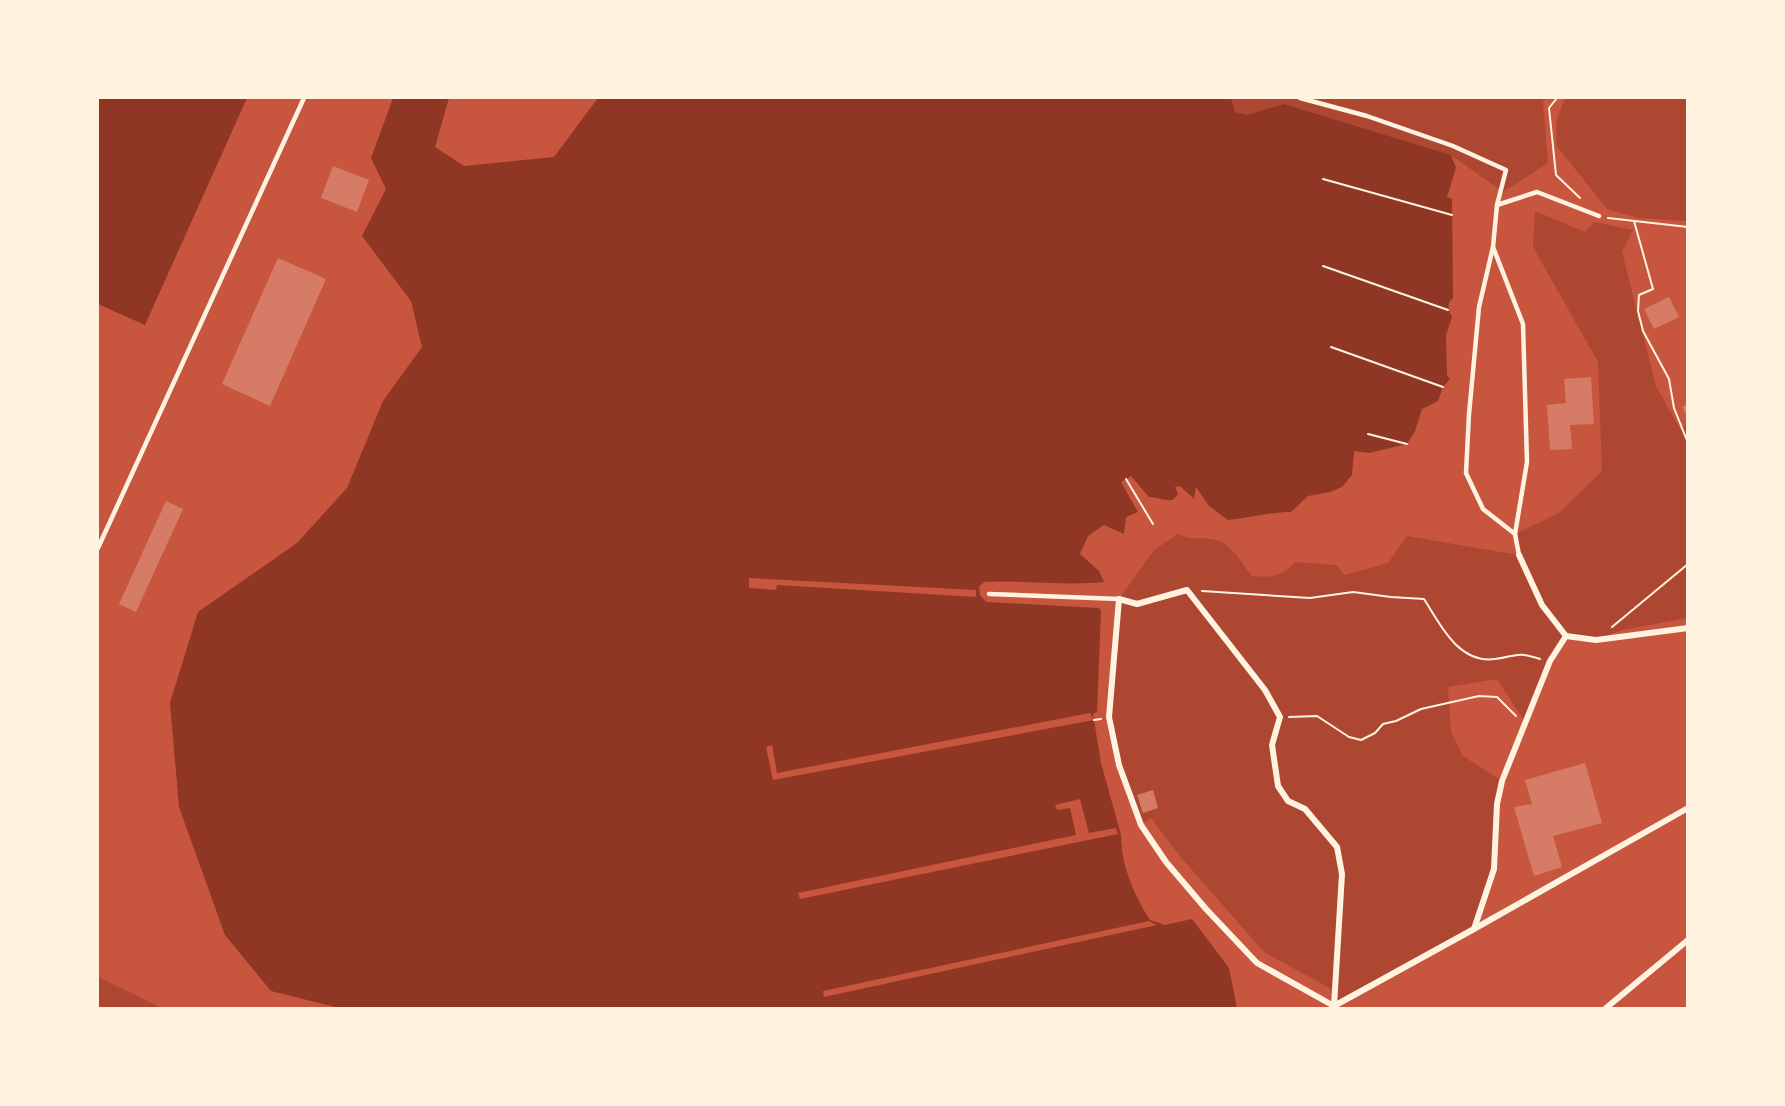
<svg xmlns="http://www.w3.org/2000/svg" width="1785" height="1106" font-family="'Public Sans',sans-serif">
<rect width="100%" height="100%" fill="#c8553d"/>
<!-- green -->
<g fill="#ae4732">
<polygon points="1231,98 1547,98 1543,102 1548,163 1503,192 1451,155 1284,104 1247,116 1234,112"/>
<polygon points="1565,98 1687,98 1687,221 1638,218 1607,209 1556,145 1557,119"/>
<path d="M1535,211L1585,232L1594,222L1633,230L1622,252L1656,386L1680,429L1687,425V618L1623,630L1596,640L1566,636L1550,661L1525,722L1497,679L1448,687L1451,732L1463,756L1502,781L1497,804L1494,869L1474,929L1334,1006L1335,991L1264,952L1179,855L1151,818L1141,825L1119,765L1109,717L1119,599L1154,550L1178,534C1194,541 1194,537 1210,539C1230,540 1240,561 1252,576C1270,578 1282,577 1295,562L1337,565L1344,575L1388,563L1407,536L1518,555L1515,534L1559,513L1602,471L1598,362L1533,247Z"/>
<polygon points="98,977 162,1008 98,1008"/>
</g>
<!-- water -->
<g fill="#8f3625">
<polygon points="98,98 247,98 145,325 98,304"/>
<path d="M393,98H449L435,147L464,166L554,157L598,98H1231L1235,112L1247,115L1284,104L1451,155L1456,168L1447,197L1452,199L1453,298C1446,304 1448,310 1452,317L1446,335L1447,375L1450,379L1443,387L1438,401L1422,409L1415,431L1407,444L1369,453L1354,451L1352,475L1342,487L1330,492L1308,496L1291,512C1269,512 1249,518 1228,520L1209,506L1196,487L1194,499L1180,486L1175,487L1178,494L1173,500C1164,501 1157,497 1149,497L1131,476L1121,482L1138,512L1126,517L1124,534L1104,525L1088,536L1080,554L1099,571L1104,582C1064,586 1024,580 984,582L979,587L980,595L986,602L1099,608L1101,611L1097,712L1093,714L1101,763L1121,835C1121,865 1134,895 1150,920L1165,925L1192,919L1229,968L1237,1008H339L271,991L225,935L179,807L170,703L198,612L297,543L347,488L383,401L422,347L411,301L362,236L386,189L371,158Z"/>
</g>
<!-- pier -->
<g fill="#c8553d">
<polygon points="749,578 976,590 976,597 777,585 776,590 749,588"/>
<polygon points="1090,713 1094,720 773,780 766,747 772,745 777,773"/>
<polygon points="1080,799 1089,833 1116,828 1118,834 800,899 798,893 1076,835 1070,808 1057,810 1055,805"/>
<polygon points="1149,921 1157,925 824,997 823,991"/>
</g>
<!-- building -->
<g fill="#d67c66">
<polygon points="333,166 369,180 357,212 321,198"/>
<polygon points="278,258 326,279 270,406 222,384"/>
<polygon points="1669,297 1679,317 1654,329 1644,309"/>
<polygon points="1591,377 1594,424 1570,425 1572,449 1550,450 1547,405 1566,403 1564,379"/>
<polygon points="1688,404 1688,418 1682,407"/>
<polygon points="166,501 183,509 136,612 119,604"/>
<polygon points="1585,763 1602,823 1553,836 1562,867 1534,876 1514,807 1532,804 1525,780"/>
<polygon points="1153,790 1158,808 1143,813 1137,795"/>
</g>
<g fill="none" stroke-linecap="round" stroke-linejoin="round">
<!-- path -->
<g stroke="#fff3e0" stroke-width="2">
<polyline points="1557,98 1549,108 1556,175 1580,198"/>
<polyline points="1323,179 1452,215"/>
<polyline points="1608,218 1688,227"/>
<polyline points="1634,221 1653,289 1639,295 1638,311 1643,331 1669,379 1674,408 1688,443"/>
<polyline points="1323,266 1448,310"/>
<polyline points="1331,347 1443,387"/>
<polyline points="1368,434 1407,444"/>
<polyline points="1126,479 1153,524"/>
<path d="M1202,591L1310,598L1353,592L1391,597L1424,599C1440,624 1458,664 1495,659C1518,656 1516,651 1540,659"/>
<polyline points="1612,627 1688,564"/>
<polyline points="1289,717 1317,716 1349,737 1361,740 1375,733 1383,724 1396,721 1421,709 1479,696 1497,697 1516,716"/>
<polyline points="1094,720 1101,719"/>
</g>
<!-- service -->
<g stroke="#fff3e0" stroke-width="4.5">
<polyline points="1300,98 1367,116 1453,146 1506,170 1497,205"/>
<polyline points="1493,247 1479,307 1469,414 1466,473 1483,509 1515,534"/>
<polyline points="98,548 304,98"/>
<polyline points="1519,555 1515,534 1527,462 1523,324 1493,247 1497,205 1537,192 1599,216"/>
<polyline points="989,594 1119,599"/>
</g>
<!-- minor -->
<g stroke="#fff3e0" stroke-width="6">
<polyline points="1519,555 1542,605 1566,636 1596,640 1688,628"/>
<polygon points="1187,590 1265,690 1280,717 1272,745 1278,786 1288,801 1305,809 1337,847 1342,874 1334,1006 1257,963 1206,909 1166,862 1141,825 1119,765 1109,717 1119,599 1137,604"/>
<polyline points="1474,929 1494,869 1497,804 1502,781 1550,661 1566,636"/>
<polyline points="1334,1008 1334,1006 1474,929 1688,808"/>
<polyline points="1606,1008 1688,940"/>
</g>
</g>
<!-- border -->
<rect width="1785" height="1106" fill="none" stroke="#fff3e0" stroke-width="198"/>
</svg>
